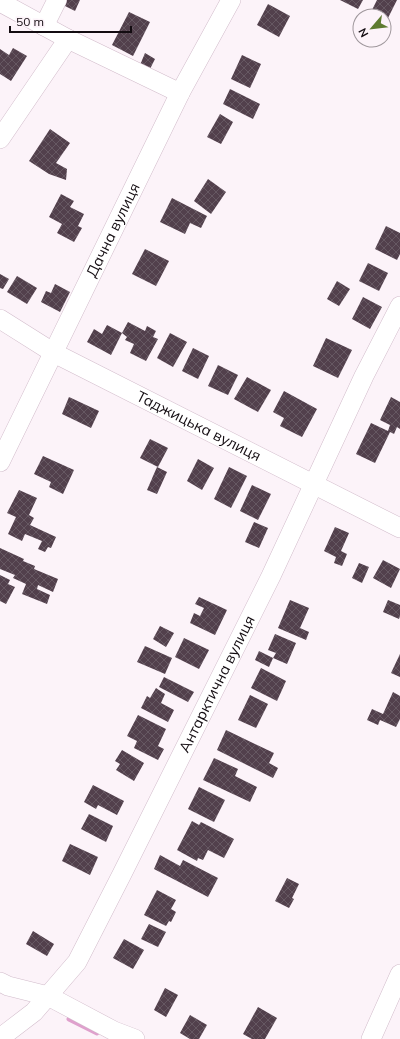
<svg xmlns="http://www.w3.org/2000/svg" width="400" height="1039" font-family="Mulish,sans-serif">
<defs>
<pattern id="building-cross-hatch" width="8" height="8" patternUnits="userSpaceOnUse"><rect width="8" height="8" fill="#52404c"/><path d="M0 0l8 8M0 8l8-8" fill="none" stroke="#665862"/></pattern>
</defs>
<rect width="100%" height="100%" fill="#fcf3f9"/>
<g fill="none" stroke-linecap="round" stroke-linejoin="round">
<!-- stream -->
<polyline stroke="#dfa0cd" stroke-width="5" points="69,1019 97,1033"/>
</g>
<!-- building -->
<g fill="url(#building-cross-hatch)">
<polygon points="61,0 80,0 75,11 59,3"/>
<polygon points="340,0 363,0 358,9"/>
<polygon points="377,0 397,0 388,18 372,10"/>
<polygon points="268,4 290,16 279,37 257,25"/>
<polygon points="129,12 150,22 133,56 112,45"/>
<polygon points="13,48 27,56 11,81 0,74 0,49 9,55"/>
<polygon points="145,53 155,59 149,71 140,65"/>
<polygon points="242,55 261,64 250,88 231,79"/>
<polygon points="230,89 260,104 253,119 223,104"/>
<polygon points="220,114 233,122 221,144 207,137"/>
<polygon points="50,129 70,143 56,163 67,169 66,180 49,174 29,161"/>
<polygon points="208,179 226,192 211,214 194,201"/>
<polygon points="61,194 74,201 70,207 84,214 78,226 82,228 74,242 57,233 62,224 49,217"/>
<polygon points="172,198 207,216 201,228 190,223 185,234 160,222"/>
<polygon points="386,226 400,233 400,254 397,260 375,249"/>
<polygon points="145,249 169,261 156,286 132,274"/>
<polygon points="368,263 388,273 379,291 359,281"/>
<polygon points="0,274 9,279 3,289 0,288"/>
<polygon points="17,276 37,288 27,304 7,292"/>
<polygon points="337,281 350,289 339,306 327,299"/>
<polygon points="55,284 70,292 60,312 41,302 46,291 51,293"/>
<polygon points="363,297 382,307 370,329 352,319"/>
<polygon points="128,322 145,331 147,326 156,331 153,337 158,339 146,361 130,353 134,344 125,340 127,337 122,333"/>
<polygon points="107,325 122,333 111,355 87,342 94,329 102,334"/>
<polygon points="170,333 187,342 173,367 157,358"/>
<polygon points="326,338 352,350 338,378 313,366"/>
<polygon points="193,348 209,356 198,379 182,371"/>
<polygon points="218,365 238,375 228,395 208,386"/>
<polygon points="247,377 271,390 258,412 234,399"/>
<polygon points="284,391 317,409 302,437 280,426 284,418 273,412"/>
<polygon points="69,397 99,411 91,428 62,414"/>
<polygon points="391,397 400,402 400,429 397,427 394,434 390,432 375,463 356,454 371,423 388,431 390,425 380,420"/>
<polygon points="150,439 168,448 158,467 140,458"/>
<polygon points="43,456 74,470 63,494 49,487 51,482 34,474"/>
<polygon points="198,459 214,468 202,490 187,481"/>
<polygon points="157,467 167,472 157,494 147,490"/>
<polygon points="229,467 247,476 231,508 214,499"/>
<polygon points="252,485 271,494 258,520 240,511"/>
<polygon points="19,490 37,498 29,515 34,518 30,525 56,537 51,548 48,547 45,552 38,549 42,541 25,534 22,541 8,534 16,517 7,513"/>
<polygon points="254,522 268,528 259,548 245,542"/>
<polygon points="335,527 349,533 341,551 347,554 342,566 334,563 336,557 324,551"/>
<polygon points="0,548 24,559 23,561 35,566 34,569 58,579 53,592 38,585 37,589 50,595 47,604 22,594 26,584 13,578 15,575 0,569"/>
<polygon points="383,560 400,569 391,588 373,578"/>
<polygon points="359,563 369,567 362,583 352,578"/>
<polygon points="0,575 10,580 8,584 15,587 6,604 0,601"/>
<polygon points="199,597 227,610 215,635 190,623 194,613 200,616 204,608 195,604"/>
<polygon points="290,600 309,608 300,628 309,632 306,640 278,628"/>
<polygon points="388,600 400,605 400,616 399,619 383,612"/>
<polygon points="160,626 174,633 166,647 153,639"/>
<polygon points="275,634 296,643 287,664 273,658 276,653 268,650"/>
<polygon points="184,638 209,650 199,669 175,657"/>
<polygon points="145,646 172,658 165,674 137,662"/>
<polygon points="259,651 273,658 269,667 255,660"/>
<polygon points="400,654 400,677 391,673"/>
<polygon points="261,668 286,681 277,701 251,688"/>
<polygon points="164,677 194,692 188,702 159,687"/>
<polygon points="156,688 165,694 161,703 174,710 168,722 141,708 147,696 150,698"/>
<polygon points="393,692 400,696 400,719 396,727 380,720 378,725 367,720 372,709 383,714"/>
<polygon points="250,695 268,704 256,728 238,720"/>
<polygon points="138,715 166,729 158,746 164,749 158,760 134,748 137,741 127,736"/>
<polygon points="226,730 274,753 269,763 278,768 273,778 217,750"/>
<polygon points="122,750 144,763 134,781 116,770 120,764 115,761"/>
<polygon points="214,758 238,769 235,776 257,787 250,802 203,780"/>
<polygon points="93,785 124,801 117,815 98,805 96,809 84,802"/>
<polygon points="199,787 225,800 214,822 188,809"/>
<polygon points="89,814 113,826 106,842 81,829"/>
<polygon points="192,821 199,825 201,822 234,839 224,858 208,850 203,860 198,858 197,861 177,850"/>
<polygon points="70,844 98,857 90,875 62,861"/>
<polygon points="160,855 180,866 183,860 218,878 208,897 154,869"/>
<polygon points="287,878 299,884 292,898 294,899 289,908 275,901"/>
<polygon points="157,890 176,900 171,909 176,912 171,922 169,921 166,926 144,915"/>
<polygon points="149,924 166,932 158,947 141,939"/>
<polygon points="33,931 54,944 47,956 26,944"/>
<polygon points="124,939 144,950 133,969 113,958"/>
<polygon points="165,988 178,995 166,1017 154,1010"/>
<polygon points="258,1007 277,1018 265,1039 252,1039 243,1034"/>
<polygon points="190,1015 207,1025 199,1039 190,1039 180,1033"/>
</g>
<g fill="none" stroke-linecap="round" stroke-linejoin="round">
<defs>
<g id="minor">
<polyline points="0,2 68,39 180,93"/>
<polyline points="44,26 57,0"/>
<polyline points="0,139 68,39"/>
<path id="s1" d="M0,319L54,353L400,528"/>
<path id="s2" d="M0,462L180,93L231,0"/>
<polyline points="0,982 8,986 48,996 114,1031 135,1039"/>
<path id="s3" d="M0,1038L34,1012L77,962L122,874L271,576L364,376L400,306"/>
<polyline points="371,1039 400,974"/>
</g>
</defs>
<!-- minor casing -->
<use href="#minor" stroke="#d2bccb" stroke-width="20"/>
<!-- minor -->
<use href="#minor" stroke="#fff" stroke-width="19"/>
</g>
<g text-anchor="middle" stroke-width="4" stroke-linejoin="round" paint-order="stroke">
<!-- street labels -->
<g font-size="15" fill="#130c11" stroke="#fcf3f9">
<text dy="5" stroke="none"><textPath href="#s2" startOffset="258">Дачна вулиця</textPath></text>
<text dy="5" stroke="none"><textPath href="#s1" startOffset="226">Таджицька вулиця</textPath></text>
<text dy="5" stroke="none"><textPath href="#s3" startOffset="420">Антарктична вулиця</textPath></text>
</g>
</g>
<!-- north arrow -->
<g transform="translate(372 28) rotate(242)"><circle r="19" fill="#fcf3f9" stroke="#9f979c"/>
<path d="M0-3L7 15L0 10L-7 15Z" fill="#5e7b30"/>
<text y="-6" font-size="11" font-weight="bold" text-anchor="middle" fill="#130c11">N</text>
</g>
<!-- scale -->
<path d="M10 26v6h121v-6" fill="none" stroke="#130c11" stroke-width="2"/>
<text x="16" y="26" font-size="12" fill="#130c11" stroke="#fcf3f9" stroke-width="3" paint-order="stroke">50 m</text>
</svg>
